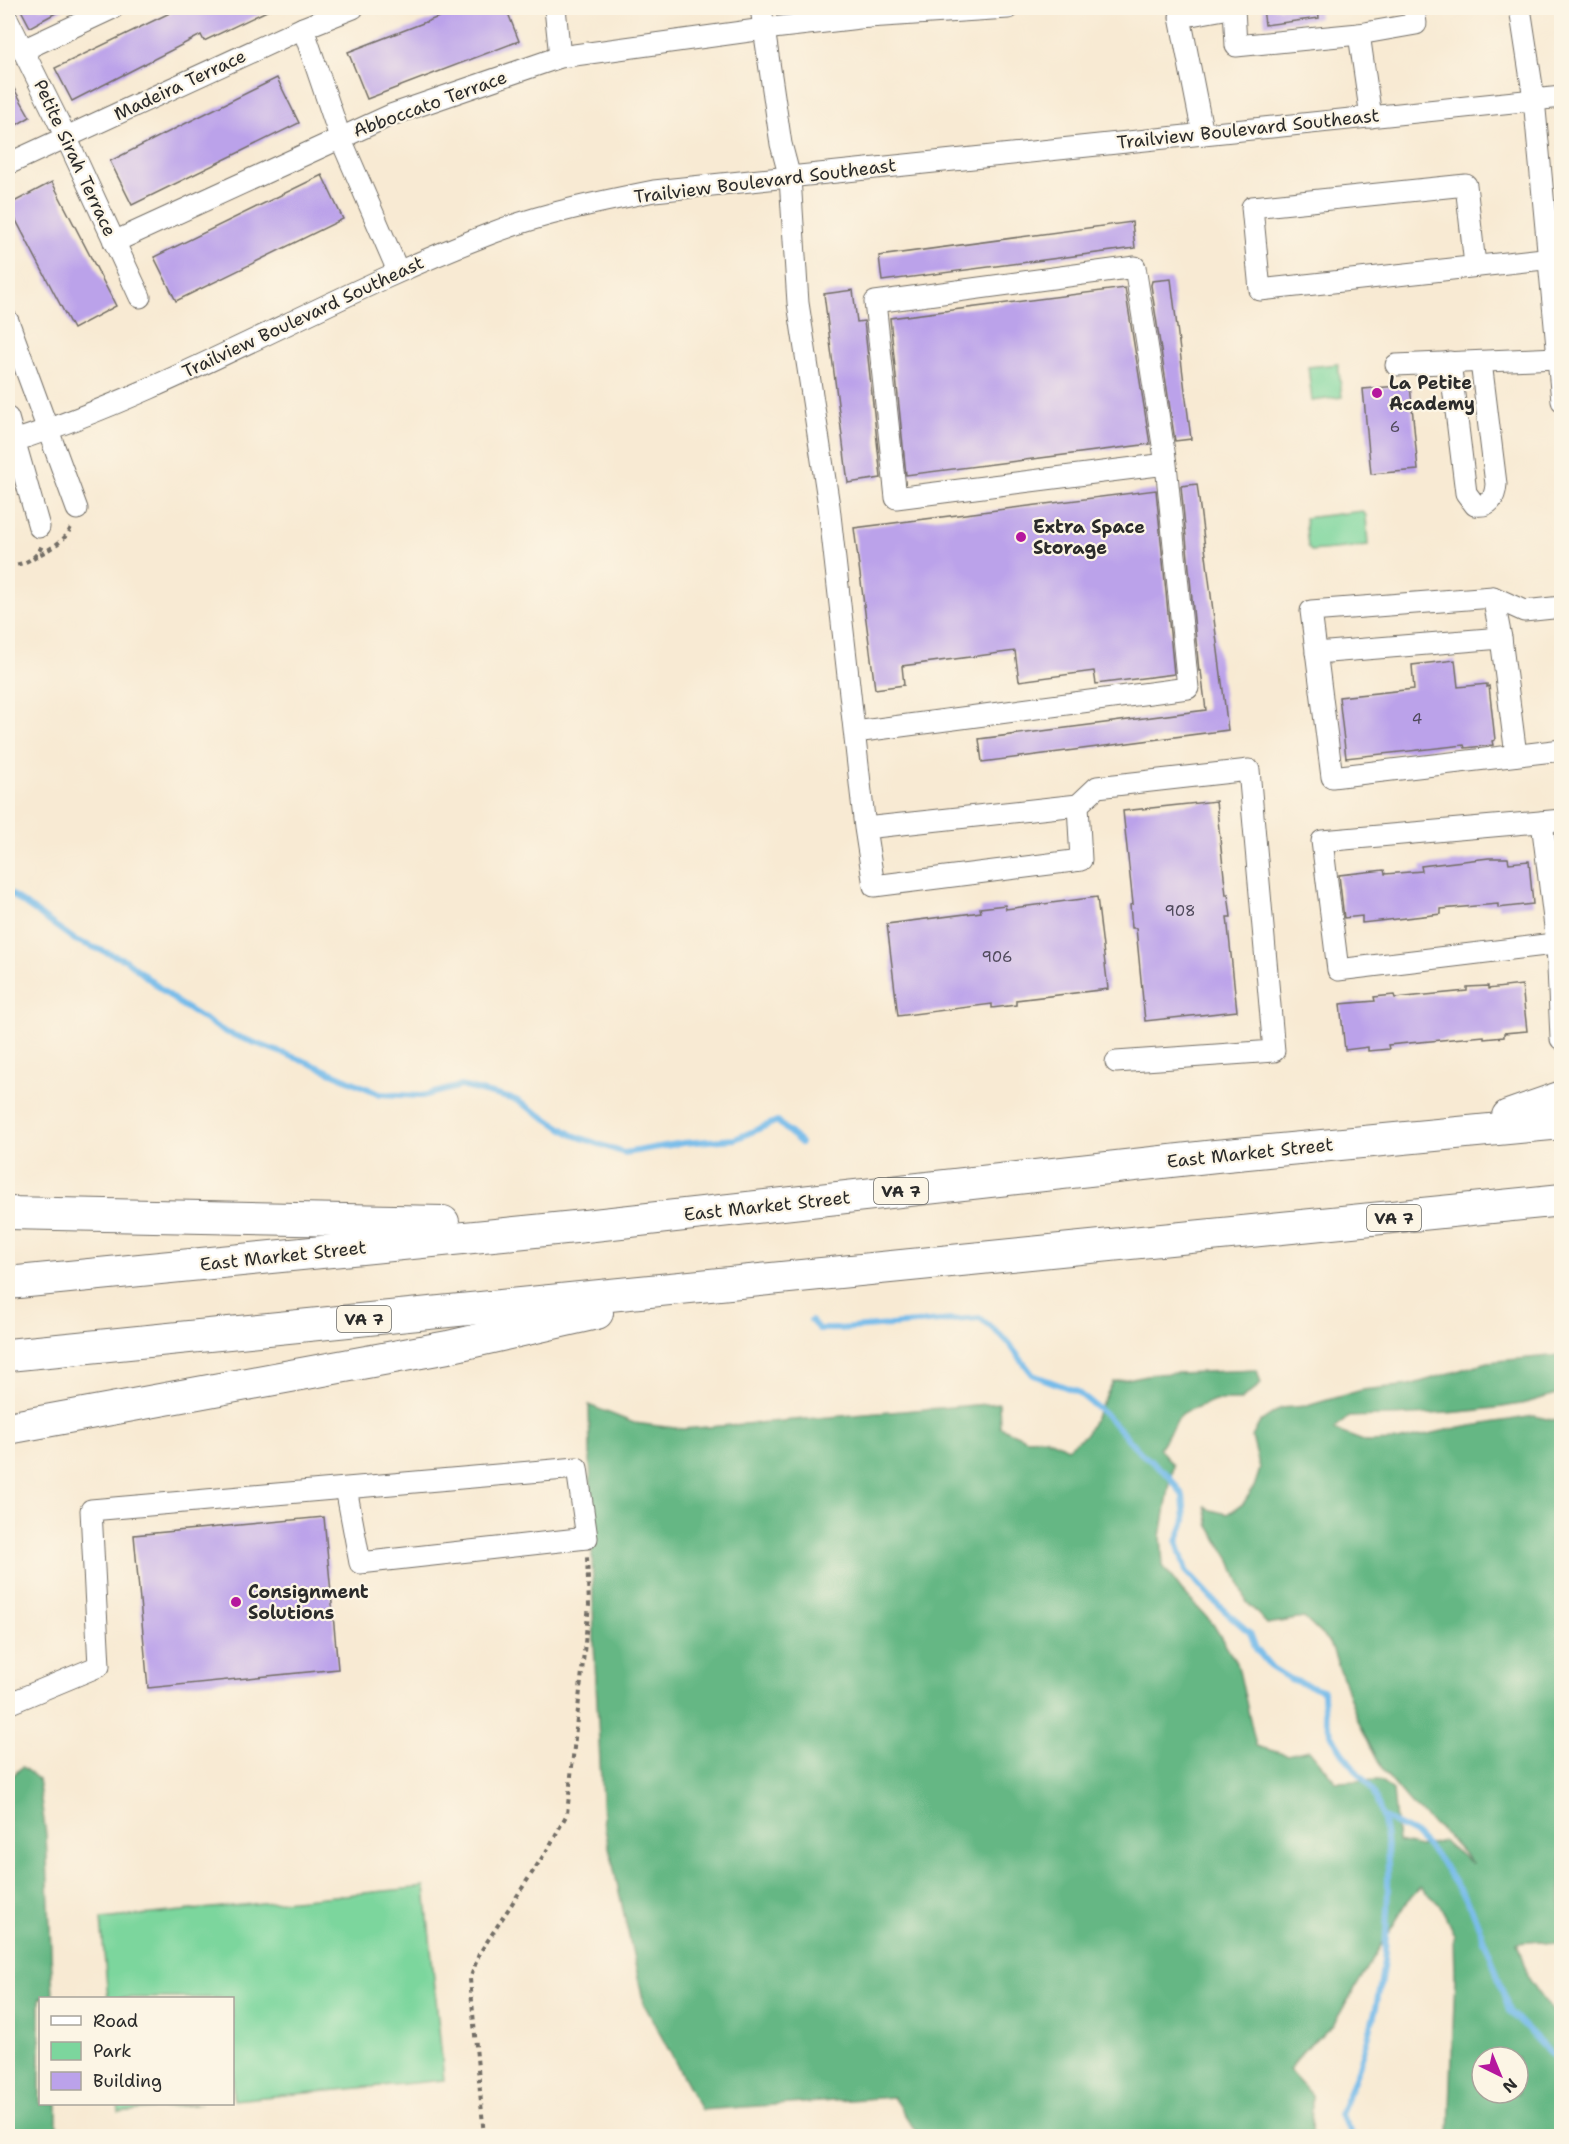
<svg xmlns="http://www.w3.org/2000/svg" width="1569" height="2144" font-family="'Shantell Sans',sans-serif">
<rect width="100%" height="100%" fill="#fcf5e5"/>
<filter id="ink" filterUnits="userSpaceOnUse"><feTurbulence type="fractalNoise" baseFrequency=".0167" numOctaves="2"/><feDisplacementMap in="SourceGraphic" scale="12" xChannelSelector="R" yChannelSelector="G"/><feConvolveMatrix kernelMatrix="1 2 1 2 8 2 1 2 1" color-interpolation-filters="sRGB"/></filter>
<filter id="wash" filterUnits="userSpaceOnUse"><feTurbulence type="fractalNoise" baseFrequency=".008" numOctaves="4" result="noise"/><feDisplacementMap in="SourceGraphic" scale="24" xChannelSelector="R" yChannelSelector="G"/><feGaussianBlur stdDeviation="1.35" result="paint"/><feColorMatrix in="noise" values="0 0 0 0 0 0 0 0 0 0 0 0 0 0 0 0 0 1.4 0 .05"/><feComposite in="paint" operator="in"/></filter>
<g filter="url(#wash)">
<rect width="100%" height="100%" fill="#f8ead3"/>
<!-- green -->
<g fill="#7cd69d" stroke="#548064" stroke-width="1.5">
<polygon points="1338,364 1342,397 1312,401 1308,367"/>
<polygon points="1363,511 1366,516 1368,546 1311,551 1308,547 1305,518"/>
<polygon points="425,1887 444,2080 233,2100 232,1998 108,1998 101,1919"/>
<polygon points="118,2104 202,2104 119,2112"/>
</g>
<!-- forest -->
<g fill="#65b784" stroke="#487158" stroke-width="1.5" fill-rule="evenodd">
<path d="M1561,1355V1393C1548,1396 1535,1401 1521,1404C1465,1414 1405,1416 1348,1417L1334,1430L1366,1442L1397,1441L1447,1430L1534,1416L1561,1422V1944L1541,1941L1517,1943L1529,1979L1561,2024V2136H1449L1455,1975L1454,1935L1439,1903L1420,1887L1409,1899L1333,2025L1303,2051L1289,2070L1312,2095L1311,2136H919L893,2097L701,2110L644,2004L603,1820L594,1643L589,1405L634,1423L683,1429L999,1403L1000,1427L1027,1439L1046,1438L1068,1448L1087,1433L1113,1382L1152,1374L1257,1370L1261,1384L1241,1400H1215L1182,1413L1159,1448L1173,1465L1161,1536L1163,1566L1182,1591L1213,1624L1238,1666L1256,1746L1287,1755L1309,1750L1336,1782L1378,1780L1393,1791L1398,1842L1420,1847L1442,1841L1473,1864L1447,1836L1411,1804L1384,1772L1359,1723L1330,1643L1304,1618L1267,1624L1246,1601L1232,1563L1209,1526L1205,1506L1207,1509L1227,1514L1243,1504L1254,1487L1260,1469L1252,1437L1260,1422L1281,1408L1307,1406L1362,1390L1410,1385L1487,1362ZM1482,2057H1518V2093H1482Z"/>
<polygon points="22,1767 38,1779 46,1835 53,1998 40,1998 40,2104 57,2104 57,2136 8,2136 8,1780"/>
</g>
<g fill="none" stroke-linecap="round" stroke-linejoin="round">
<!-- stream -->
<g stroke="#72baea" stroke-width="6">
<polyline points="8,892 75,940 126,960 178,1003 225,1032 307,1062 380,1094 422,1096 461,1086 516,1100 573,1135 624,1153 683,1143 735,1139 777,1121 801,1143"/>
<path d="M811,1321L819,1329H839L980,1318L1006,1340L1033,1375L1076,1391L1106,1415L1141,1453L1169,1476L1183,1496L1185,1521L1177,1542L1186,1571L1217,1604L1250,1633L1256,1649L1272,1668L1290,1679L1323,1690C1322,1725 1336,1746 1357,1772C1363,1779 1371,1786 1374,1794C1390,1829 1389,1873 1387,1911C1386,1927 1386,1944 1384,1961C1377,2014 1362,2066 1340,2114L1353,2136"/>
<polyline points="1382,1817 1414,1833 1438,1858 1471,1907 1492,1959 1509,2011 1562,2065"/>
</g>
</g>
<g id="blocks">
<!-- building -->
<g fill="#bba2ea">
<polygon points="20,8 65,8 30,27"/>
<polygon points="180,8 273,8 204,41 201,35 72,101 55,68"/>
<polygon points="462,8 506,8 519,41 367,99 348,52"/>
<polygon points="1263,8 1318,8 1319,18 1265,25"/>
<polygon points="8,78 30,117 8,130"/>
<polygon points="277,78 299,123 132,205 110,161"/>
<polygon points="322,175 343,219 176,301 154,257"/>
<polygon points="52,182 116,306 73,329 8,205"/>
<polygon points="1132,222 1135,248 882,281 879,256"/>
<polygon points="1171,279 1191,439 1175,441 1151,285 1152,281"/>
<polygon points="1125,288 1150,444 906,475 890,318"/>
<polygon points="853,290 857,322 864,321 881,478 848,483 824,294"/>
<polygon points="1410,385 1418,470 1371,474 1363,389"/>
<polygon points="1197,484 1228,730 982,762 979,739 1206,710 1201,671 1199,671 1181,486"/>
<polygon points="1156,490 1174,674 1096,684 1094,671 1019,681 1015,651 902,666 904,685 875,689 854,528"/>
<polygon points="1455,660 1458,687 1487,684 1487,687 1489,686 1495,740 1492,741 1493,745 1465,748 1464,745 1346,758 1339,697 1414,689 1412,665"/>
<polygon points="1216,801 1226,895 1228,894 1231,917 1227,917 1237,1011 1145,1021 1136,928 1132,928 1130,905 1133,904 1123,811"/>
<polygon points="1489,858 1508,858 1509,863 1529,861 1533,904 1498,908 1498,904 1441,909 1441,914 1362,923 1362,916 1344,918 1339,875 1384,870 1385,874 1422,871 1421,866"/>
<polygon points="1097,897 1108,989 1016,1000 1016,1005 992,1008 992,1004 898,1016 887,924 981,912 980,908 1005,905 1006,909"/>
<polygon points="1522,985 1527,1031 1504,1033 1504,1037 1484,1039 1484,1036 1388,1045 1389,1049 1368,1051 1368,1047 1345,1050 1340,1004 1375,1001 1374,997 1394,995 1395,998 1467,991 1467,987 1488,986 1488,989"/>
<polygon points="324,1517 338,1669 148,1688 134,1535"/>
</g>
</g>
</g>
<g filter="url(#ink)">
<use href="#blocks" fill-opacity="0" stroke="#736e66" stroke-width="1.5"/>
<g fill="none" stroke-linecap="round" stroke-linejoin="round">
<defs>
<g id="minor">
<polyline points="555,8 560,57"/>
<polyline points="761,8 781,144 790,178 798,303 829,506 865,828 874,886 1081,860 1078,805 865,828"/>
<polyline points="867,8 868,17 1008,8"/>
<polyline points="1234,8 1236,46 1359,34"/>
<polyline points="1520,8 1534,99 1562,401"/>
<polyline points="8,20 66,137 140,297"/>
<polyline points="303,28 340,137 398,271"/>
<polyline points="23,50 113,8"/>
<polyline points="1371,117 1359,34 1416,24 1414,8"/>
<polyline points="1203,134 1180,17 1230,8"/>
<polyline points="8,164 303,28 353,8"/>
<polyline points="114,242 391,115 560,57 764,29 868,17"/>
<polyline points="1475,265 1466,185 1252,207 1260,290 1562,257"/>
<polyline points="8,321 77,509"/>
<path d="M1450,362L1466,493L1475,505C1490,507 1495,498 1496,484L1481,362"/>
<polyline points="1396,365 1557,358"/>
<polyline points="8,418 39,527"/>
<path d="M8,446L14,441C180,387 329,295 492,233C544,213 599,202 654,191L1562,97"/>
<polyline points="1493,597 1501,638 1516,755"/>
<polyline points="1562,607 1524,611 1493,597 1311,611 1332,777 1562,750"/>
<polyline points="1316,653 1501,638"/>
<polyline points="855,732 1188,688 1166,464 896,498 875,302 1135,267 1166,464"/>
<polyline points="1078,805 1097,787 1249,770 1274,1051 1116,1062"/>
<polyline points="1562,820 1322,841 1338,970 1562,943"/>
<polyline points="1542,822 1557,943 1561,1039"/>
<polyline points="8,1704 99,1666 91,1510 577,1468 587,1538 360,1563 346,1488"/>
</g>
<g id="highway">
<polyline points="1508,1116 1562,1097"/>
<polyline points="8,1213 443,1222"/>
<polyline points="8,1283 585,1226 1216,1156 1562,1123"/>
<polyline points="8,1355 1562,1200"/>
<polyline points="8,1428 448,1347 597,1313"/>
</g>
</defs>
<!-- minor casing -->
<use href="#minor" stroke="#736e66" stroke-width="23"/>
<!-- highway casing -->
<use href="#highway" stroke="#736e66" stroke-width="34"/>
<!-- path -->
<g stroke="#736e66" stroke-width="4" stroke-dasharray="4.5 4.5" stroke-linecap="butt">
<path d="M33,559C45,551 66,542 71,527"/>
<path d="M8,565C22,566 37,559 42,545"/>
<polyline points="484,2136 470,1979 479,1954 549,1847 567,1814 589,1605 587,1557"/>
</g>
<!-- minor -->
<use href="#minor" stroke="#fff" stroke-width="21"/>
<!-- highway -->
<use href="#highway" stroke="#fff" stroke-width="32"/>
</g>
</g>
<!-- markers -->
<g fill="#b5179e" stroke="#fcf5e5" stroke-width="2">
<circle cx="1377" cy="393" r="6"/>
<circle cx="1021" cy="537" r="6"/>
<circle cx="236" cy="1602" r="6"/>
</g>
<g text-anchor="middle" stroke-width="4.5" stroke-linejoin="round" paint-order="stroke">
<!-- number labels -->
<g font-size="15" fill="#4f495b">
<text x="1395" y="432">6</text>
<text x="1417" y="724">4</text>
<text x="1180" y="916">908</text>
<text x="997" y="962">906</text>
</g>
<!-- shield labels -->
<g fill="#fcf5e5" stroke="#6a6863" stroke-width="1.5">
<rect x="874" y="1178" width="54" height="26" rx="4.5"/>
<rect x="1367" y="1205" width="54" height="26" rx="4.5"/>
<rect x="337" y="1306" width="54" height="26" rx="4.5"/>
</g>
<g font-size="16" font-weight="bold" fill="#2b2b2b">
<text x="901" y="1197">VA 7</text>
<text x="1394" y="1224">VA 7</text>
<text x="364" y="1325">VA 7</text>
</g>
<!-- street labels -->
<g font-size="18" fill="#2b2b2b" stroke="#fcf5e5">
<text transform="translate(180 85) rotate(-25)" y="6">Madeira Terrace</text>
<text transform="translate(430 104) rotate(-20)" y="6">Abboccato Terrace</text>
<text transform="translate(1248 129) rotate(-6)" y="6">Trailview Boulevard Southeast</text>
<text transform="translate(75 158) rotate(65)" y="6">Petite Sirah Terrace</text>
<text transform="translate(765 181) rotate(-7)" y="6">Trailview Boulevard Southeast</text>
<text transform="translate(303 317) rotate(-25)" y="6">Trailview Boulevard Southeast</text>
<text transform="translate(1250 1153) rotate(-6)" y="6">East Market Street</text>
<text transform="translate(767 1206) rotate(-6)" y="6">East Market Street</text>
<text transform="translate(283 1256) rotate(-6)" y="6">East Market Street</text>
</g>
<!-- poi labels -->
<g font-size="18" font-weight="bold" fill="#2b2b2b" stroke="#fcf5e5" text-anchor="start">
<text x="1389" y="389">La Petite<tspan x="1389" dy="21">Academy</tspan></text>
<text x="1033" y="533">Extra Space<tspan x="1033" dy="21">Storage</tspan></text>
<text x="248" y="1598">Consignment<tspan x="248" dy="21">Solutions</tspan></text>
</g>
</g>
<!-- margin -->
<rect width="1569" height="2144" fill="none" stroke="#fcf5e5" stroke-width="30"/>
<!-- legend -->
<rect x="39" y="1997" width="195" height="108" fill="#fcf5e5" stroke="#a8a49b" stroke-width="1.5"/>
<rect x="51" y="2016" width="30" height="9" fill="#ffffff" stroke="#a8a49b" stroke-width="1.5"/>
<text x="93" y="2027" font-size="18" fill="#2b2b2b">Road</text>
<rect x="51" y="2042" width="30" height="18" fill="#7cd69d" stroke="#a8a49b" stroke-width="1.5"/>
<text x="93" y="2057" font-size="18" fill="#2b2b2b">Park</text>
<rect x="51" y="2072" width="30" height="18" fill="#bba2ea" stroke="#a8a49b" stroke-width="1.5"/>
<text x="93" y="2087" font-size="18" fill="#2b2b2b">Building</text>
<!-- north arrow -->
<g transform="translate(1500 2075) rotate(137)"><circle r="28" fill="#fcf5e5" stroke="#a8a49b" stroke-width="1.5"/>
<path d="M0-4.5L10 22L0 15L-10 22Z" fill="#b5179e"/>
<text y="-9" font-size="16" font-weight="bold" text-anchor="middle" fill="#2b2b2b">N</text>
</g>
</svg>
